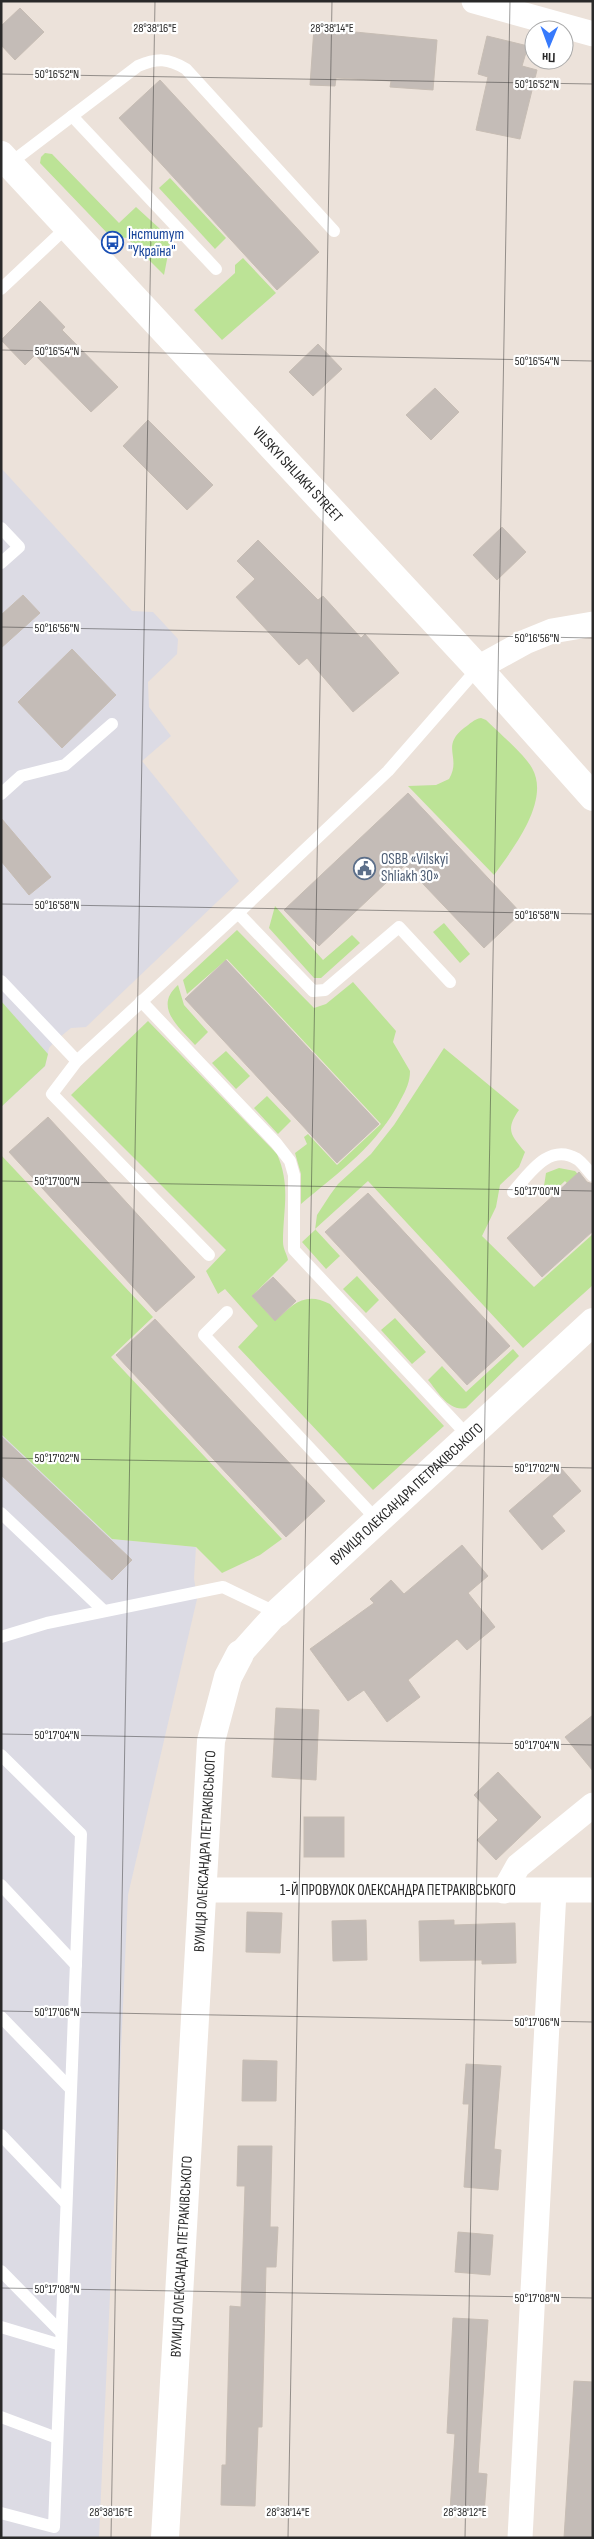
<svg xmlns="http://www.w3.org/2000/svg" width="594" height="2539" font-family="'Sofia Sans Condensed',sans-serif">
<rect width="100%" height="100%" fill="#ece2da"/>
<!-- industrial -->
<g fill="#dcdbe4">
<polygon points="1,468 132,611 153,612 178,639 177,654 148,682 149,707 171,736 142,761 239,881 86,1027 71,1028 55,1041 49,1048 45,1066 1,1107"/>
<polygon points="1,1434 112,1539 196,1547 194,1578 197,1599 128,1895 99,2538 1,2538"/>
</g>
<!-- green -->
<g fill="#bce396">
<polygon points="45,153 52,154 119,223 136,207 171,239 164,275 127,238 110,236 40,163 41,157"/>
<polygon points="170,178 226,238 215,249 159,188"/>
<polygon points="243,258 276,293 222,340 194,310 235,273 235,265"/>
<path d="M481,718L486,720C498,732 524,754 532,768C551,801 512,850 494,875L408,786L436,785L449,779C462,757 440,747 464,728C470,724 474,719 481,718Z"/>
<polygon points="275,906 323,960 352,935 360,943 321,978 314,978 269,928"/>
<polygon points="444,923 470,954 460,963 433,932"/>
<path d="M237,930L314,1008L326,1004L353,982L396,1031L393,1042L410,1071C410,1082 406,1090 401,1099C378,1145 339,1172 301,1204V1174L295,1153L307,1144L304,1137L308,1134L337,1165L381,1124L227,959L187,994L183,980Z"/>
<path d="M178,985L184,1005L208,1032L195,1045C179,1027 153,1007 178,985Z"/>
<polygon points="1,1001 48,1054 45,1066 1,1107"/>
<path d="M148,1021L277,1154C291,1186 283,1209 283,1242C283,1249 287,1254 288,1260L252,1296L275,1321C293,1304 305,1291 330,1304L444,1426L373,1490L238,1347L258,1326L225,1289L218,1294L206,1271L226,1250L71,1095Z"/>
<path d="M444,1048L519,1110C505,1130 511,1135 525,1152L519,1167L500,1185L496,1207L482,1236L534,1287L593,1234V1285L523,1348L368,1181L315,1229L340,1256L326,1269L302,1242L315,1230L317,1215L330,1195L338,1184L371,1154L394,1125Z"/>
<polygon points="226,1051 250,1076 236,1089 212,1063"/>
<polygon points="267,1096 291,1121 278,1134 254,1108"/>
<polygon points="1,1155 153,1317 111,1357 282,1539 260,1555 222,1573 196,1547 112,1539 1,1434"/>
<polygon points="559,1168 575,1171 593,1191 593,1210 565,1181 551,1194 544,1186 546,1173"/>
<polygon points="357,1276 379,1300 366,1313 343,1289"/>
<polygon points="395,1318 426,1352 412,1364 381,1330"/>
<path d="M513,1349L519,1356L466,1408C449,1412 438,1392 428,1380L442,1366L466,1392Z"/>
</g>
<!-- building -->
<g fill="#c4bcb7" stroke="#c7bdb4">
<polygon points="20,8 44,32 15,60 1,45 1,26"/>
<polygon points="314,28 437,40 433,90 390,87 391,81 336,78 335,86 310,85"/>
<polygon points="487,36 528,46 522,66 537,70 520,139 476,130 488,77 478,74"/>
<polygon points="160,80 319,252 277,290 119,118"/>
<polygon points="40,301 65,327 62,330 118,387 91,412 35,355 25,365 1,340"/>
<polygon points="318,344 342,369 313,396 289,372"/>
<polygon points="435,388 459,412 431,440 406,415"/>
<polygon points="148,420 213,485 187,510 123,446"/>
<polygon points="502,527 526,552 497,580 473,555"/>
<polygon points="258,540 318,600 323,596 361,638 365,634 399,673 353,712 307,658 299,665 236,597 255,579 237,561"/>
<polygon points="23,595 40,613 1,648 1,615"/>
<polygon points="72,649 116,695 62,748 18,702"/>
<polygon points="408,793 521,913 484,948 405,865 319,946 284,910"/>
<polygon points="1,818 51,877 29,895 1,861"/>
<polygon points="226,960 379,1124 337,1163 185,999"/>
<polygon points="48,1117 195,1277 156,1312 9,1152"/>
<polygon points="579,1172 587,1182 593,1184 593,1231 542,1277 507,1238"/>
<polygon points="368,1193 510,1346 467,1385 325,1232"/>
<polygon points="273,1277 296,1301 275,1321 252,1296"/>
<polygon points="155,1319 325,1501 286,1537 116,1355"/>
<polygon points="1,1436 132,1560 112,1580 1,1475"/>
<polygon points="560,1467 581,1491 552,1516 565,1531 542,1550 509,1511"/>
<polygon points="462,1545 488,1576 468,1593 495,1627 467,1650 457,1639 408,1680 420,1697 387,1722 364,1690 348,1701 310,1649 374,1603 370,1599 391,1580 404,1594"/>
<polygon points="276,1708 319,1710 316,1780 272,1777"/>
<polygon points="593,1715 593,1771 565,1737"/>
<polygon points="498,1772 541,1817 496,1860 477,1840 498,1820 474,1795"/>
<rect x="304" y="1817" width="40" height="40"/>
<polygon points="247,1912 282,1913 280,1953 246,1952"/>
<polygon points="366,1920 367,1960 333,1961 332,1921"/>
<polygon points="454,1920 454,1925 515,1923 516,1963 482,1964 482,1960 420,1961 419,1921"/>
<polygon points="243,2060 277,2061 276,2101 242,2101"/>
<polygon points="466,2064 501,2066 494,2149 501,2150 498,2190 464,2187 469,2104 463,2104"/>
<polygon points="238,2146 272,2146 270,2227 278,2227 276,2267 266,2267 262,2427 258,2427 255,2506 221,2505 222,2465 226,2465 230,2306 241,2307 245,2186 237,2186"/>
<polygon points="458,2232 493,2235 490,2275 455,2272"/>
<polygon points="453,2318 488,2320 478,2473 487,2474 484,2514 450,2511 455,2434 447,2433"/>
<polygon points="574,2381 593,2382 593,2538 564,2538"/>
</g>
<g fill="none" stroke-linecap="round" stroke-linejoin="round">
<!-- lane -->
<g stroke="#fff" stroke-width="12">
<polyline points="72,116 216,269"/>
<path d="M9,164L138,66C157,58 168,58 186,69L334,231"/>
<polyline points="1,289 67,227"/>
<polyline points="1,528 19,547 1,563"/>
<polyline points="1,794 21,776 65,765 112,724"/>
<polyline points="238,913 313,991 325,990 399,927 450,982"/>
<polyline points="1,981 77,1061"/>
<polyline points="141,1001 276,1143 290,1161 294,1175 294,1250 469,1437"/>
<path d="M513,1192C529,1174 549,1142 577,1159C583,1163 588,1171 593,1176"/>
<polyline points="209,1255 52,1094 77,1061 238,913 388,771 478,668"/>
<polyline points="227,1312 204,1335 378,1521"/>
<polyline points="1,1513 104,1611"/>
<polyline points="1,1637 47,1623 223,1587 277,1613"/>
<polyline points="1,1755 81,1834 54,2527 1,2513"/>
<polyline points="1,1885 76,1965"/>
<polyline points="1,2017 71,2089"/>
<polyline points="1,2135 66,2203"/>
<polyline points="1,2271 61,2332"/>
<polyline points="1,2327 61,2345"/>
<polyline points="1,2417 57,2438"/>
</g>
<!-- street -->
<g stroke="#fff" stroke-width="25">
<polyline points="474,1 593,34"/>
<polyline points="478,668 525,642 552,631 593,624"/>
<polyline points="240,1654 277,1613"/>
<path id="s1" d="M203,1890H593"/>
<polyline points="504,1891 518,1866 593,1805"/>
<polyline points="520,2538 554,1891"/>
</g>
<!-- secondary -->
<g stroke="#fff" stroke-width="28">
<path id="s2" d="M1,155L478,668L593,797"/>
<path id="s3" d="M277,1613L593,1322"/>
<path id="s4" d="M165,2538L211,1741L228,1677L240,1654"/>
</g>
</g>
<!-- ticks -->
<path fill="none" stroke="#292929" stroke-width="1" stroke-opacity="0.45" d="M1,74L593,84M1,350L593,361M1,627L593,638M1,904L593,914M1,1181L593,1191M1,1458L593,1468M1,1734L593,1745M1,2011L593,2022M1,2288L593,2298M111,2538L155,1M288,2538L332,1M465,2538L510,1"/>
<!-- icons -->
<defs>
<symbol id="bus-ring" viewBox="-11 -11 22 22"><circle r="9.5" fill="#fff" stroke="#1a4fb4" stroke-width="1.5"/><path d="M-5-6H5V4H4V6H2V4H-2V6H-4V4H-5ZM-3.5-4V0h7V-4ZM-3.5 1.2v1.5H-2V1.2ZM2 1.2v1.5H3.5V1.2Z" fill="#1a4fb4"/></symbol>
<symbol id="civic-ring" viewBox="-11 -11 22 22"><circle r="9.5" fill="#fff" stroke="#5c6f8a" stroke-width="1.5"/><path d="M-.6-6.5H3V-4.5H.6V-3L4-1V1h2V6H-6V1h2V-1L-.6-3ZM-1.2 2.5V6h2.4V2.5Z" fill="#5c6f8a"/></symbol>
</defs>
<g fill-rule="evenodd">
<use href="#bus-ring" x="100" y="230" width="25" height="25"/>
<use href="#civic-ring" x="352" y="856" width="25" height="25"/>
</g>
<g text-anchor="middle" stroke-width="4.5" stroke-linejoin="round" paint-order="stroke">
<!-- transit labels -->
<g font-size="15" fill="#164399" stroke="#fff" text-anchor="start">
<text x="128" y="239">Інститут<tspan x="128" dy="17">"Україна"</tspan></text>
</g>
<!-- street labels -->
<g font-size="15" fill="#292929" stroke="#fff">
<text dy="5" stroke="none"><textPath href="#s2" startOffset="436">VILSKYI SHLIAKH STREET</textPath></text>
<text dy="5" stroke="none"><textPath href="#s3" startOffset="176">ВУЛИЦЯ ОЛЕКСАНДРА ПЕТРАКІВСЬКОГО</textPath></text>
<text dy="5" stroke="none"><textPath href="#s4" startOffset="688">ВУЛИЦЯ ОЛЕКСАНДРА ПЕТРАКІВСЬКОГО</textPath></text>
<text dy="5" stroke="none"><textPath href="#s1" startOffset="195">1-Й ПРОВУЛОК ОЛЕКСАНДРА ПЕТРАКІВСЬКОГО</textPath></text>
<text dy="5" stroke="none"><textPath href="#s4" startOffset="282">ВУЛИЦЯ ОЛЕКСАНДРА ПЕТРАКІВСЬКОГО</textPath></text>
</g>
<!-- service labels -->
<g font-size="15" fill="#4e5e75" stroke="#fff" text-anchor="start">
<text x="381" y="864">OSBB «Vilskyi<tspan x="381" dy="17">Shliakh 30»</tspan></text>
</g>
</g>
<g font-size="12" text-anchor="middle" fill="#292929" stroke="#fff" stroke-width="4.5" stroke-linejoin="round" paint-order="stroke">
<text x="155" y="32">28°38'16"E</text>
<text x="332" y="32">28°38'14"E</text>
<text x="57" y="78">50°16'52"N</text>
<text x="537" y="88">50°16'52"N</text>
<text x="57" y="355">50°16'54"N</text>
<text x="537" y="365">50°16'54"N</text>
<text x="57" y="632">50°16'56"N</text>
<text x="537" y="642">50°16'56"N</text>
<text x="57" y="909">50°16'58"N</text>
<text x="537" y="919">50°16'58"N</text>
<text x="57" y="1185">50°17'00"N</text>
<text x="537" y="1195">50°17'00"N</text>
<text x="57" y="1462">50°17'02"N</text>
<text x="537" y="1472">50°17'02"N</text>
<text x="57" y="1739">50°17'04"N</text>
<text x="537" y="1749">50°17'04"N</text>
<text x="57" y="2016">50°17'06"N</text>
<text x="537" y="2026">50°17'06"N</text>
<text x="57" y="2293">50°17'08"N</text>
<text x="537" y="2302">50°17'08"N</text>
<text x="111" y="2516">28°38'16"E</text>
<text x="288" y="2516">28°38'14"E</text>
<text x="465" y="2516">28°38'12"E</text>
</g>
<!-- border -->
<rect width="594" height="2539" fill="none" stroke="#292929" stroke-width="5"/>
<!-- north arrow -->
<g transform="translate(549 45) rotate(181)"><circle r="24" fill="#ffffff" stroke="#a9a9a9"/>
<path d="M0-4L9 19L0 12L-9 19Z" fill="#377afc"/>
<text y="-8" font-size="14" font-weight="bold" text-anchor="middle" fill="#292929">Пн</text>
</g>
</svg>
